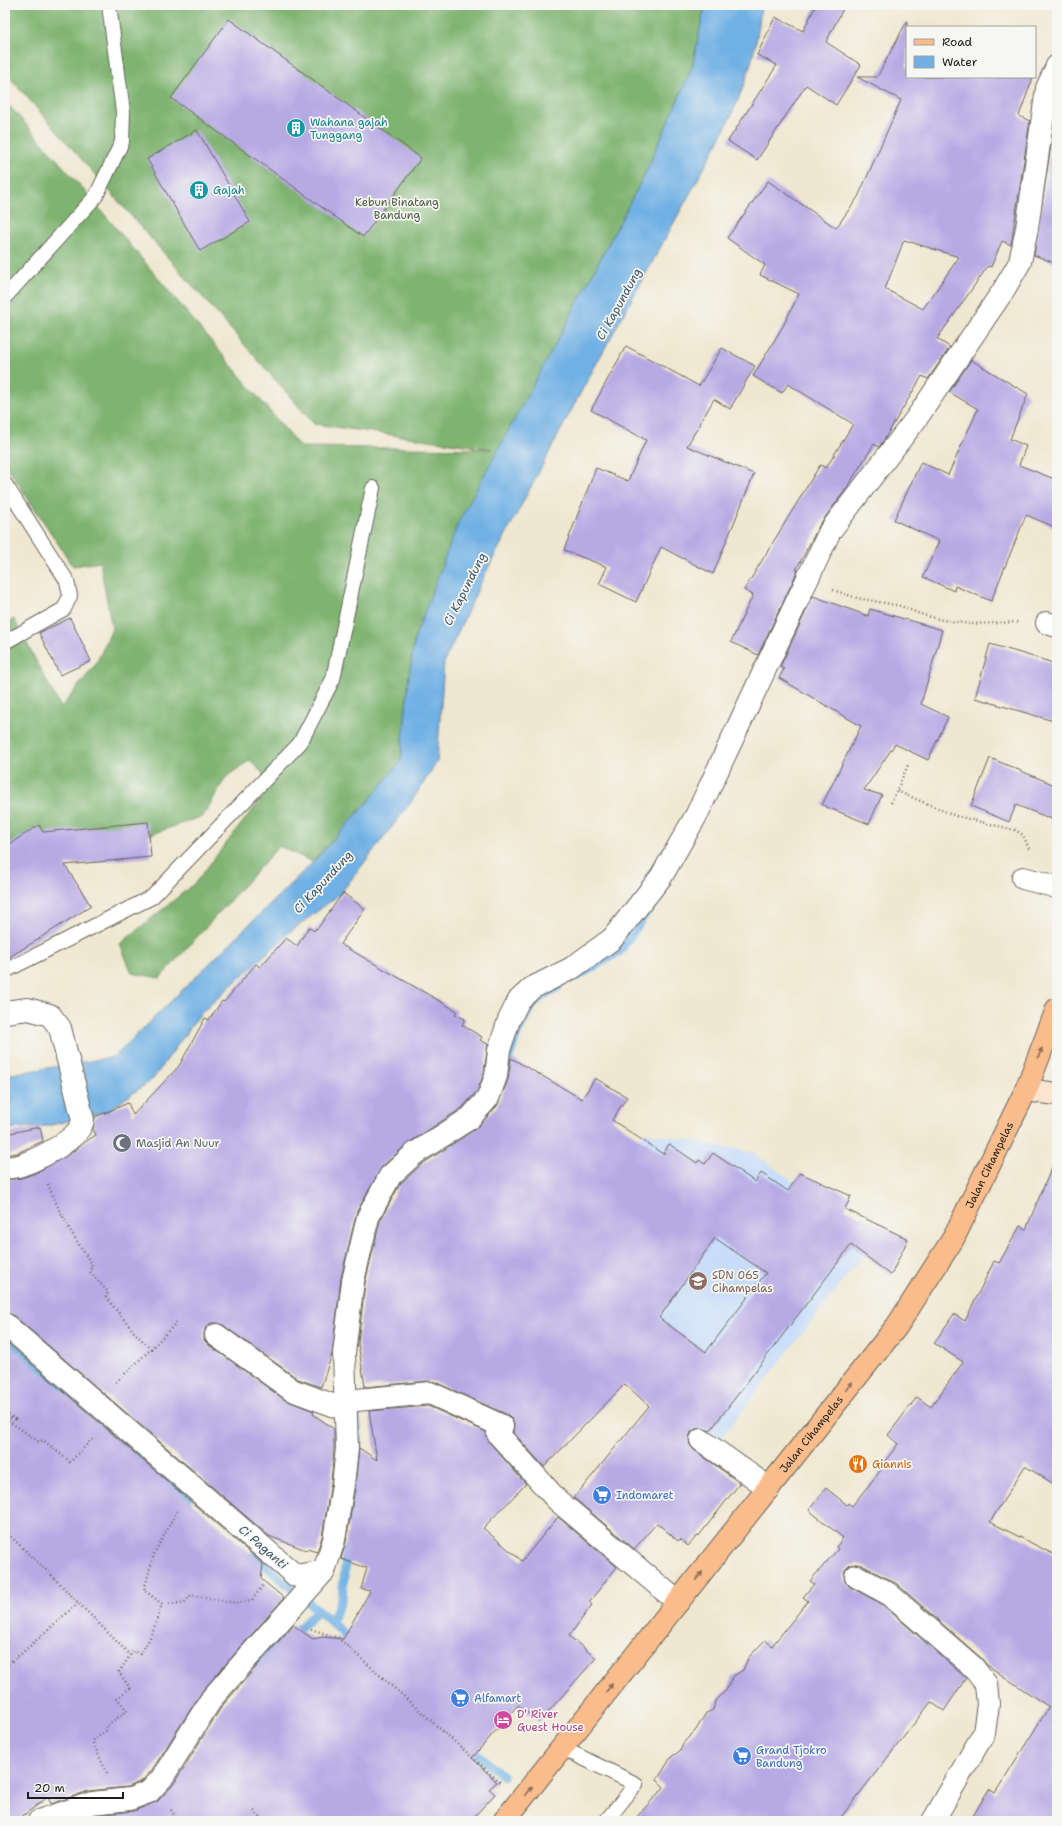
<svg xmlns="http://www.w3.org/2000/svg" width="1062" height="1826" font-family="'Shantell Sans',sans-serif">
<rect width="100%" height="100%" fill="#f6f6f2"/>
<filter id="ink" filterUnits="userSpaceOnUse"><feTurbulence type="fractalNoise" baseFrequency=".025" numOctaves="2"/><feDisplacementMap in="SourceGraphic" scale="8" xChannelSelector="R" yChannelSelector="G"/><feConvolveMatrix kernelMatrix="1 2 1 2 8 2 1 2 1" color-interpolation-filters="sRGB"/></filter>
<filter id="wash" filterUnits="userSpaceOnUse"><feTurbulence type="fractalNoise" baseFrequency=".012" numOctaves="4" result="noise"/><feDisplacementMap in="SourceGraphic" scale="16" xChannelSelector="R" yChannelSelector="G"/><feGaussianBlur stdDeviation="0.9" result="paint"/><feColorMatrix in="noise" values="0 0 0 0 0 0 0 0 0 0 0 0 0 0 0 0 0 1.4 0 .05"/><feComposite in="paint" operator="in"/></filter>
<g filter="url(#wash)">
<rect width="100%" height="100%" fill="#efe7cf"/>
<!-- built -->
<polygon fill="#c7ddf9" points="645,1132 754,1153 874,1241 714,1447 529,1320"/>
<!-- forest -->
<polygon fill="#7eb36f" stroke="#4d6846" points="5,5 705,5 692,68 646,172 569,319 415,637 409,677 401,761 367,803 313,862 279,846 160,978 132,973 120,944 195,883 273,784 250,760 226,777 203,816 152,834 104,834 5,850 5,624 14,619 61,708 96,664 112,629 100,562 73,566 5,464 5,101 84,190 300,447 493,449 314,424 5,72"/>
<!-- water -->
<path fill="#70b0e4" stroke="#466680" d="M705,5H761C757,59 741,98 716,146L582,390L484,576L444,662L437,762L411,802L340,894L290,932L200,1014L153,1079L108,1111L47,1126L5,1129V1075L114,1057L313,862L367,803L401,761L409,677L415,637L458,523L569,319L646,172L692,68Z"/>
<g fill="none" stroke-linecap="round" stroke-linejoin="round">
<!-- stream -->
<g stroke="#70b0e4" stroke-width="9">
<polyline points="578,976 620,951 651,906"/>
<path d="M506,1066C513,1044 523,1010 542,996C547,992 553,990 558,987"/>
<polyline points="5,1340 188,1499"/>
<polyline points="356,1419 358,1437 357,1452"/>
<polyline points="350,1520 354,1481"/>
<polyline points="254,1556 327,1618 354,1644"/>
<polyline points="327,1618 334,1617 342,1597 347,1549"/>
<path d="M254,1664C275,1646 298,1631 318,1611"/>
<polyline points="467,1746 503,1776"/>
</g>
</g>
<g id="blocks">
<!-- building -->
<g fill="#b7aae4" fill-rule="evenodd">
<polygon points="816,5 845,5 826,42 861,65 836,105 806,85 757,160 728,141 777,65 757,55 775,17 803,31"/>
<polygon points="229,19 421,158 363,237 171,98"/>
<path d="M907,21V77H1033L1019,116L1030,121L1011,245L1002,241L991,267L988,266L937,339L950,347L928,379L922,376L884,440L879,447L874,444L844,492L820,524L796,570H798L758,655L731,642L753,595L744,590L820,465L826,468L853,424L788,384L782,393L753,376L783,326L799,294L760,275L765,265L727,238L768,181L836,228L858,197L901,100L857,77H877ZM904,240L959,257L923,309L885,289Z"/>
<polygon points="197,130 250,222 200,251 147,159"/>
<polygon points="1053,132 1057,134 1057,264 1034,255"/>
<polygon points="626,346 699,386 722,348 755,366 730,409 714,399 687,446 754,474 713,574 661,547 636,602 599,584 607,567 564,550 596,468 628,481 646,440 591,410"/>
<polygon points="971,360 1028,394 1010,439 1026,446 1019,465 1057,480 1057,528 1026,515 991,601 955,586 954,591 923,577 939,541 894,520 921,462 948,475 978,409 949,392"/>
<polygon points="813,596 868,616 870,609 942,630 921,704 948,717 928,760 895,744 864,790 882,795 869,824 822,805 861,726 779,678 784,669 780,667"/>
<polygon points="70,618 91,661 60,675 39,633"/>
<polygon points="990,644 1057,664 1057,722 975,698"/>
<polygon points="990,758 1057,786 1057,821 1016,805 1009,822 971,806"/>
<polygon points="148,822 151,857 65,865 91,906 5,960 5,847 39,825 43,832"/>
<polygon points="343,893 365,909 340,944 457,1011 455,1014 465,1019 462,1025 482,1037 480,1040 488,1044 484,1073 477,1091 462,1108 407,1144 382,1167 357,1211 341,1278 332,1354 321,1387 298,1379 223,1325 217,1323 211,1323 206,1327 204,1333 204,1340 209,1345 285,1400 314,1411 313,1414 334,1429 334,1448 331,1483 322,1537 317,1552 307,1549 306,1550 269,1536 13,1315 5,1312 5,1180 22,1178 36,1173 74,1151 85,1142 96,1135 93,1129 95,1117 128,1103 133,1115 179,1066 205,1018 209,1020 222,1001 224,1002 256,964 260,967 286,938 297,946 309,927 314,931 316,928 317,929"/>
<path d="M511,1058L582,1099L595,1078L627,1097L612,1120L663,1154L669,1144L697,1163L699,1160L705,1164L713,1153L755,1182L761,1173L788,1191L800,1173L851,1196L845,1209L908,1239L891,1275L851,1245L710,1431L702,1428L696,1429L691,1432L689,1439L690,1445L694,1450L740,1483L698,1537L697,1536L688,1546L680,1539L678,1541L657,1523L634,1549L574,1498L649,1406L625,1384L544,1467L513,1432L514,1425L512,1419L508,1415L435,1382L429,1381L365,1387L358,1343L365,1283L380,1221L400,1184L422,1164L477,1128L497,1106L508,1080ZM715,1238L766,1273L706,1352L659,1318Z"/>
<polygon points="40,1127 43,1141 17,1153 5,1155 5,1134"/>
<polygon points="1057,1155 1057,1486 1025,1466 990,1522 1057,1556 1057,1821 970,1821 989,1789 995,1793 1049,1707 987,1665 981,1658 897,1584 862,1565 856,1564 850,1565 845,1570 844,1577 846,1583 850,1587 882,1604 966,1678 944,1711 931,1702 838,1821 633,1821 664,1787 657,1780 667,1764 671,1757 680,1751 684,1742 696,1730 706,1713 713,1710 715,1702 727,1689 732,1677 743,1670 748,1658 765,1640 772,1646 808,1601 803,1597 814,1584 810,1581 838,1549 836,1547 843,1538 809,1510 826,1488 847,1505 848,1503 852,1506 885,1465 883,1464 898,1444 888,1435 917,1397 931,1407 963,1362 934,1343 954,1314 965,1321 994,1261 999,1263 1020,1226 1026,1229"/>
<polygon points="5,1341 263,1564 261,1579 284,1598 203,1690 152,1770 142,1781 127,1787 88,1791 51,1804 48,1797 16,1821 5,1821"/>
<polygon points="428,1406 486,1432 489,1442 526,1484 483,1528 522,1561 558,1517 617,1567 589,1602 592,1605 569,1636 596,1658 539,1722 518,1705 472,1758 497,1782 489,1789 495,1794 470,1821 78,1821 95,1815 134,1811 158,1801 173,1785 222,1706 293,1625 313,1639 323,1637 343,1639 370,1591 361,1589 367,1568 341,1559 346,1542 355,1487 359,1448 377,1460 369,1411"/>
</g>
</g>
</g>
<g filter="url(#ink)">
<use href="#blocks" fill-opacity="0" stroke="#66635b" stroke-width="1"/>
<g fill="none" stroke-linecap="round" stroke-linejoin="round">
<defs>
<g id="lane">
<polyline points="5,297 96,196 122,142 123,112 109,5"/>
<polyline points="5,484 67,581 70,596 64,609 5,642"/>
<polyline points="5,971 152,897 300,743 333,679 373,488"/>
<polyline points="562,1748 636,1784 606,1821"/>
</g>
<g id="street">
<polyline points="1047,623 1057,626"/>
<polyline points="1023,878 1057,887"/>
<path d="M5,1012L28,1009L50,1015L60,1028L83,1120C80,1139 40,1158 24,1164C18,1167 11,1167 5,1168"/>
<polyline points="5,1324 296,1576 324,1571"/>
<polyline points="216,1335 292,1390 346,1410"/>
<polyline points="346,1401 430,1393 502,1426 498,1434 557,1500 678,1602"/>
<polyline points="701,1440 769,1488"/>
<polyline points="856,1576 889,1594 973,1667 986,1684 988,1704 984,1733 933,1821"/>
<polyline points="39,1821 92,1803 130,1799 149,1792 162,1778 212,1698 324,1571 334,1540 343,1485 347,1449 344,1353 353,1281 368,1217 390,1176 414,1154 470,1118 488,1098 496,1076 499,1050 509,1020 519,1000 532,988 572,968 612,939 661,877 697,814 830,531 916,419 1003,291 1020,262 1027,228 1047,88 1057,66"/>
</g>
<polyline id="secondary" points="1026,1090 1057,1094"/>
<g id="primary">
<path id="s1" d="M504,1821L897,1326L953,1239L1026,1090L1057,1009"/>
</g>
</defs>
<!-- lane casing -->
<use href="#lane" stroke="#66635b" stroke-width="16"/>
<!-- street casing -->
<use href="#street" stroke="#66635b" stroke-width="24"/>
<!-- secondary casing -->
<use href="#secondary" stroke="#66635b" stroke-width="24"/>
<!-- primary casing -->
<use href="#primary" stroke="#66635b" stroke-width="24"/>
<!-- path -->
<g stroke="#66635b" stroke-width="2.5" stroke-dasharray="1 3" stroke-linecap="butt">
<polyline points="833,590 857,598 901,606 920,614 942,620 971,624 1020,622"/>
<polyline points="897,791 956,816 1015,830 1023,835 1030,851"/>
<polyline points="891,803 908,765"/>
<path d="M48,1184C59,1212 75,1240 92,1264L90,1272L108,1292L106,1297L134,1332L151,1349L115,1383"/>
<polyline points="151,1349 177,1322"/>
<polyline points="5,1412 15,1419 5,1416"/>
<polyline points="5,1418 39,1442 43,1440 70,1462 94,1437"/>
<polyline points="177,1511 154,1554 144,1590 162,1604 184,1603 191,1595 236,1603 252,1600 264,1584"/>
<polyline points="5,1531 51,1575 130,1655"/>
<polyline points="311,1629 338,1638 500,1782"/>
<polyline points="5,1666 21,1654 78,1603"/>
<path d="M107,1773L92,1741L107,1730L106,1726L127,1711L117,1698L130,1688L119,1672L133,1651L140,1654C152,1638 156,1622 162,1604"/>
<polyline points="171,1810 178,1821"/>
<polyline points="254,1811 264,1821"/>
</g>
<!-- lane -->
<use href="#lane" stroke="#fff" stroke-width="14"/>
<!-- street -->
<use href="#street" stroke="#fff" stroke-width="22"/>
<!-- secondary -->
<use href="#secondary" stroke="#fde4d1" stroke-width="22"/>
<!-- primary -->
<use href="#primary" stroke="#fabc8b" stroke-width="22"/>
</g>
<!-- one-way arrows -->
<defs><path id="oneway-solid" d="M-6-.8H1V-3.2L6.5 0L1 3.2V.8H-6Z"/></defs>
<g fill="#8b6c54">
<use href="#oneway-solid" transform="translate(1040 1053) rotate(-69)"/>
<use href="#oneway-solid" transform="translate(849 1386) rotate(-52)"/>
<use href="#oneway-solid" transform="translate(699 1576) rotate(-51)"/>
<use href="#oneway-solid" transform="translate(609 1688) rotate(-52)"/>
<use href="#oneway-solid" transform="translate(529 1791) rotate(-52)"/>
</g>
</g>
<!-- icons -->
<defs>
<symbol id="building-disc" viewBox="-11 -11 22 22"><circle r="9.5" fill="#0f9aa8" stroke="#f6f6f2"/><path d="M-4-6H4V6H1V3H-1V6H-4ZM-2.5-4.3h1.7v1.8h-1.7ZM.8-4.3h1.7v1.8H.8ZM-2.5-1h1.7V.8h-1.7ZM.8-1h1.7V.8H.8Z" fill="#fff"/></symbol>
<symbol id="mosque-disc" viewBox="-11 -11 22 22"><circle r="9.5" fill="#6b7280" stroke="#f6f6f2"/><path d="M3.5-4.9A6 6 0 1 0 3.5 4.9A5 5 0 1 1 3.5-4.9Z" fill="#fff"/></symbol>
<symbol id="school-disc" viewBox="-11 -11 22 22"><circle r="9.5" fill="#8d6e63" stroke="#f6f6f2"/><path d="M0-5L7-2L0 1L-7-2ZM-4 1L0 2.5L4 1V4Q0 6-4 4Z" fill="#fff"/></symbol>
<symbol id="restaurant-disc" viewBox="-11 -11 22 22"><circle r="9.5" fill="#e8710a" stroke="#f6f6f2"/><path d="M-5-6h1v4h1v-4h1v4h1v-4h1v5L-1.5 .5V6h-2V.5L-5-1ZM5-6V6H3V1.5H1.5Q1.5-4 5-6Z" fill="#fff"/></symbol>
<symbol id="supermarket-disc" viewBox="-11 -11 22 22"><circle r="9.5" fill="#3f7fe0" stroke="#f6f6f2"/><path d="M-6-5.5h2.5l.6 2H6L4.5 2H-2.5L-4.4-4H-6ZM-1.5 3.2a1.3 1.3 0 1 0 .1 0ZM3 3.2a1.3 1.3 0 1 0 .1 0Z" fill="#fff"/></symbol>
<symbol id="hotel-disc" viewBox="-11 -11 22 22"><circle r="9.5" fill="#d1479c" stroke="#f6f6f2"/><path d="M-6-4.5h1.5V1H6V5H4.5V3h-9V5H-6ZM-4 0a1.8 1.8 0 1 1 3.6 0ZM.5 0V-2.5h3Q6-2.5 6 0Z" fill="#fff"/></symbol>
</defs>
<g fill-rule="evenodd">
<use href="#building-disc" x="285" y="117" width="22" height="22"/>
<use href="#building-disc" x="188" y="179" width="22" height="22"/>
<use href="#mosque-disc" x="111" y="1132" width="22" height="22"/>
<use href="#school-disc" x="687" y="1270" width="22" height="22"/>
<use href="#restaurant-disc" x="847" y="1453" width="22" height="22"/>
<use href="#supermarket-disc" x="591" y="1484" width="22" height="22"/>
<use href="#supermarket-disc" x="449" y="1687" width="22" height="22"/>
<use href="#hotel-disc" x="492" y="1709" width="22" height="22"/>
<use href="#supermarket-disc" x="731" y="1745" width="22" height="22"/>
</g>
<g text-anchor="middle" stroke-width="3.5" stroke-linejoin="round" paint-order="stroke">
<!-- culture labels -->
<g font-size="11" fill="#0d838f" stroke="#f6f6f2" text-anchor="start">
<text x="310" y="126">Wahana gajah<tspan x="310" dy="13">Tunggang</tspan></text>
<text x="213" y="194">Gajah</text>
</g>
<!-- park labels -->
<g font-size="11" fill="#495b3f" stroke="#f6f6f2">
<text x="397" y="206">Kebun Binatang<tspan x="397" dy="13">Bandung</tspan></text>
</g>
<!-- worship labels -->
<g font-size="11" fill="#5b616d" stroke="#f6f6f2" text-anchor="start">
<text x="136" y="1147">Masjid An Nuur</text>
</g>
<!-- street labels -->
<g font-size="11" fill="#1c1c1c" stroke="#f6f6f2">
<text dy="4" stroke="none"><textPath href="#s1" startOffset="818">Jalan Cihampelas</textPath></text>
<text dy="4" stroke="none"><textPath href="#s1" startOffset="494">Jalan Cihampelas</textPath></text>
</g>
<!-- education labels -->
<g font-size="11" fill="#785e54" stroke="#f6f6f2" text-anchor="start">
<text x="712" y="1279">SDN 065<tspan x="712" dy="13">Cihampelas</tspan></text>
</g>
<!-- food labels -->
<g font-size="11" fill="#c56008" stroke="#f6f6f2" text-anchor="start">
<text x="872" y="1468">Giannis</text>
</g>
<!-- shop labels -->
<g font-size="11" fill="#366cbe" stroke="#f6f6f2" text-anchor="start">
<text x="616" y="1499">Indomaret</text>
<text x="474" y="1702">Alfamart</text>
<text x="756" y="1754">Grand Tjokro<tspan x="756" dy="13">Bandung</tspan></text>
</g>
<!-- hotel labels -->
<g font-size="11" fill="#b23c85" stroke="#f6f6f2" text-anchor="start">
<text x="517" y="1718">D' River<tspan x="517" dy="13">Guest House</tspan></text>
</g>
<!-- water labels -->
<g font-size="12" font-style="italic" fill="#3e576c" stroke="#f6f6f2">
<text transform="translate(619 304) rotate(-61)" y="4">Ci Kapundung</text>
<text transform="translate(465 589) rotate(-63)" y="4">Ci Kapundung</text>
<text transform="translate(323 882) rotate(-47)" y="4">Ci Kapundung</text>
<text transform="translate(263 1547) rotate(41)" y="4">Ci Paganti</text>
</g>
</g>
<!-- margin -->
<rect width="1062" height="1826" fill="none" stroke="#f6f6f2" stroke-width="20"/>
<!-- legend -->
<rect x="906" y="26" width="130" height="52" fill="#f6f6f2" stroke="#9f9f9c"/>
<rect x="914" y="39" width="20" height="6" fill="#fabc8b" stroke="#9f9f9c"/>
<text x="942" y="46" font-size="12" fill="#1c1c1c">Road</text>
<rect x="914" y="56" width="20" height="12" fill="#70b0e4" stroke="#9f9f9c"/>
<text x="942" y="66" font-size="12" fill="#1c1c1c">Water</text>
<!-- scale -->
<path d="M28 1792v6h95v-6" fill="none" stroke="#1c1c1c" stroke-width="2"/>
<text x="34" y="1792" font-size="12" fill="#1c1c1c" stroke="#f6f6f2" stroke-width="3" paint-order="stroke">20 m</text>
</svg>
